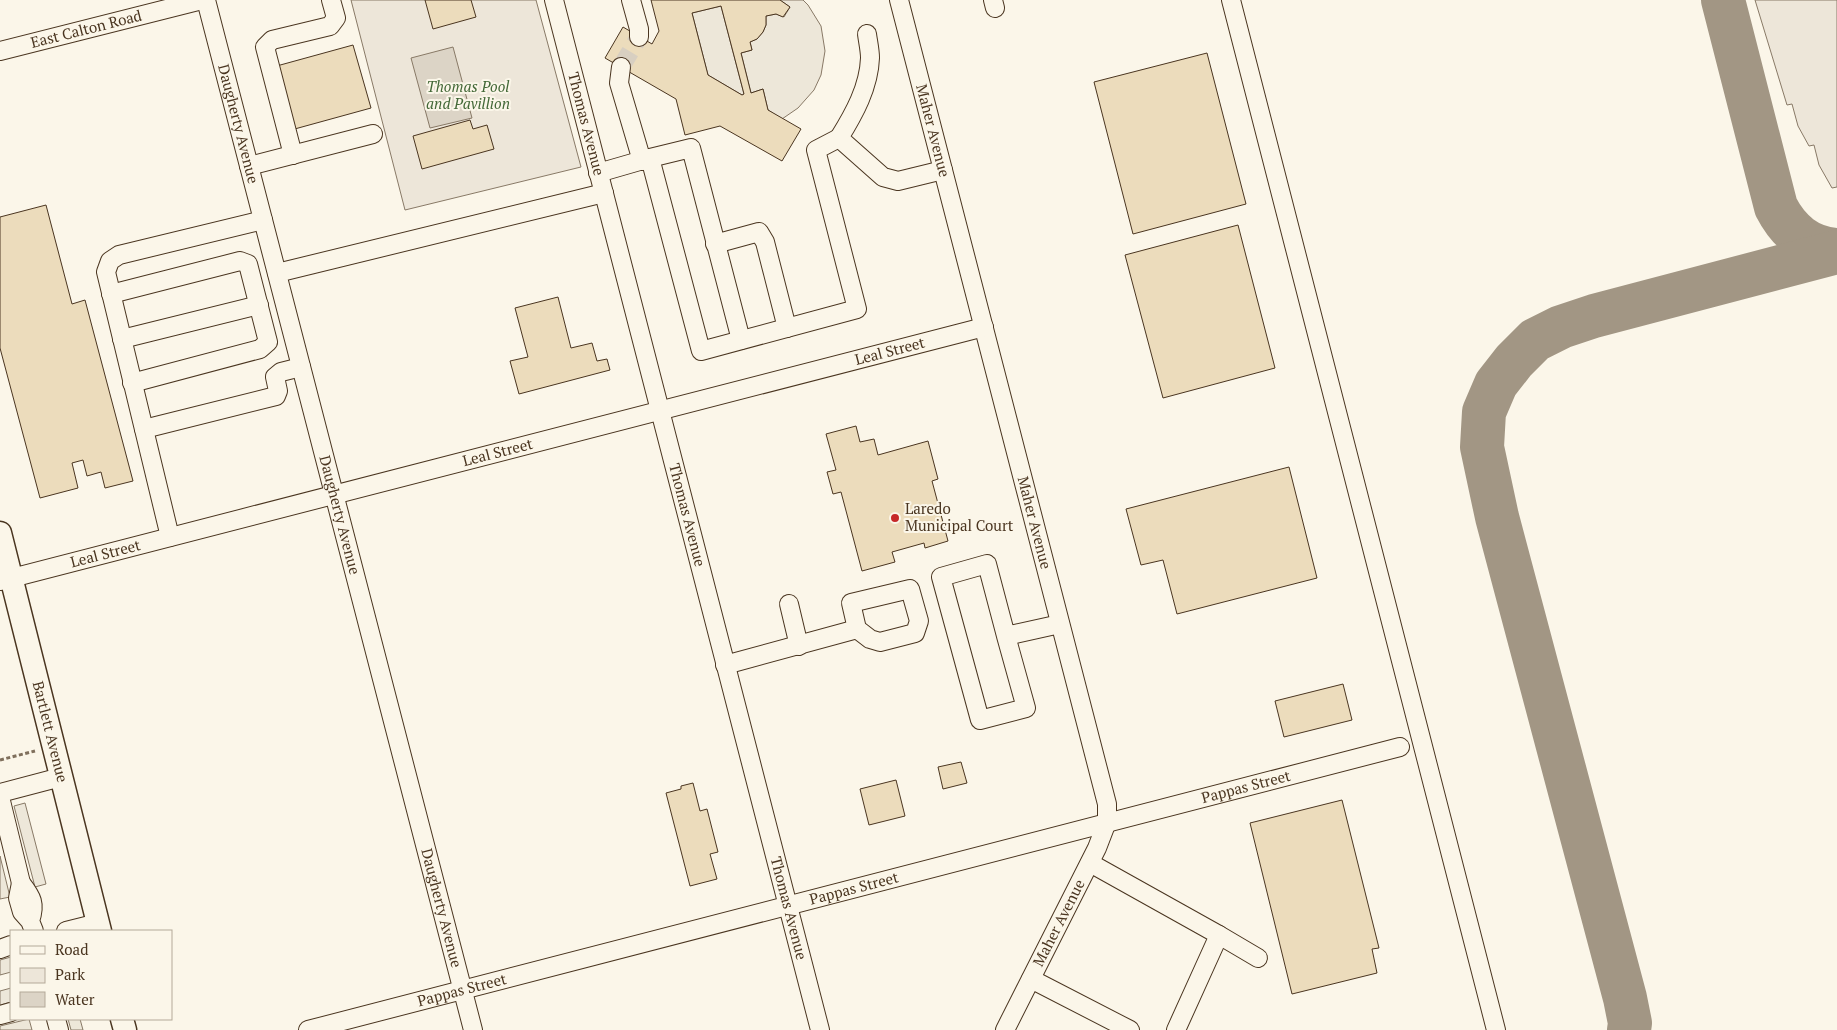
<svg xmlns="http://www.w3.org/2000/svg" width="1837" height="1030" font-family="'PT Serif',serif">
<rect width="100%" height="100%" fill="#fbf6e9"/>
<!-- green -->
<g fill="#ede6d9" stroke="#887966">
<polygon points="351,0 536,0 581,167 405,210"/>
<polygon points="1755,0 1837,0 1837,187 1832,188 1819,165 1814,145 1809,146 1798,126 1792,104 1787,105"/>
</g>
<!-- parking -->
<g fill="#ede7d9" stroke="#887966">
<polygon points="780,0 803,0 808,5 821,26 825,51 821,75 814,90 798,108 782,119 768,110 763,89 751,93 741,53 752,50 750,42 757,39 763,32 766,25 766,16 776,14 784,17 790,7"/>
<polygon points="721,6 744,94 742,95 708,75 692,13"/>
<polygon points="25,803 46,884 35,887 14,806"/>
<polygon points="0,856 10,897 0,899"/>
<polygon points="11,957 11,972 0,975 0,960"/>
<polygon points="11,988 11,1002 0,1005 0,991"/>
<polygon points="29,1019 32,1030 0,1030 0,1026"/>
<polygon points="68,1019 80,1019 83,1030 71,1030"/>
</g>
<!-- water -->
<polygon fill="#dcd4c6" stroke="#887966" points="453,47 472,118 430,128 411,58"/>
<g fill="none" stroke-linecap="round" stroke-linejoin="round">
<!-- taxiway -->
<g stroke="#a29684" stroke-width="44">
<path d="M1723,0L1776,207C1789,232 1808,248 1837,250"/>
<polyline points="1629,1030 1630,1023 1625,998 1497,517 1482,447 1484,412 1496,384 1514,361 1535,340 1561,327 1594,316 1837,252"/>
</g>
</g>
<!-- building -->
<g fill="#ecdcbc" stroke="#4a3520" fill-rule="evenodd">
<polygon points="425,0 471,0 476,17 433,29"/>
<path d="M651,0H780L790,7L783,17L776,14L766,16V25L763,32L757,39L750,42L752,50L741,53L751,93L763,89L768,110L801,129L782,161L720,126L685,135L676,99L605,58L623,27L652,44L659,31ZM721,6L744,94L742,95L708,75L692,13Z"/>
<polygon points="353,45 371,108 291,130 273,67"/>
<polygon points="1207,53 1246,204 1133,234 1094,82"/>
<polygon points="470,120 473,129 487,125 494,149 422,169 413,136"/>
<polygon points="46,205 72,304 85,300 133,481 105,488 101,472 87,476 83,460 72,463 78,488 40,498 0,348 0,217"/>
<polygon points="1238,225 1275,368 1163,398 1125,255"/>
<polygon points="558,297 571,348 592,343 597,361 607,359 610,370 519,394 510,361 528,357 515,308"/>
<polygon points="856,426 860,442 874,439 878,455 928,441 938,479 932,481 948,541 925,548 924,543 892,552 895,562 862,571 841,492 833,494 827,472 836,470 826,434"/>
<polygon points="1289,467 1317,578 1177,614 1163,560 1141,565 1126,509"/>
<polygon points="1343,684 1352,720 1284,737 1275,701"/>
<polygon points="961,762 967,783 943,789 938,767"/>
<polygon points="896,780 905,816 869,825 860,789"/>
<polygon points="693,783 700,811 707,809 718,852 710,854 717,879 690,886 666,793 681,789 681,786"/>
<polygon points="1342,800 1379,948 1372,949 1377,973 1292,994 1250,823"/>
</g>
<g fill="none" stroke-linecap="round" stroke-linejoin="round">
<!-- minor-tunnel -->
<polyline stroke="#d8cfc1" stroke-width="18" stroke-dasharray="18 9" stroke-linecap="butt" points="621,67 639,37"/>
<defs>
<g id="minor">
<path id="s1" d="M206,0L473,1030"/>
<path id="s2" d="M554,0L820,1030"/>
<polyline points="631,0 639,29 639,37"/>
<path id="s3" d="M899,0L1107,804V822L1097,848L1005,1030"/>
<polyline points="993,0 995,8"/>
<polyline points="1231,0 1496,1030"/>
<path d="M867,34C868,42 870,50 870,58C869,87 854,114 839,138L883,177L898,181L943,170"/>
<path id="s4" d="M0,51L202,0"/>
<polyline points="621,67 619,83 642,161"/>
<polyline points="293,155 265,47 272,40 330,26 336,18 331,0"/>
<polyline points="650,158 691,148 741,340"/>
<polyline points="249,166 373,134"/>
<polyline points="598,173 650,158 701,351 857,309 816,150 839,138"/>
<polyline points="715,244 759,232 765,242 787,328"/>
<polyline points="277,273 604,193"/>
<polyline points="111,294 240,261 248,264 268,342 260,349 132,383"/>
<polyline points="122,339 259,305"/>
<polyline points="144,429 276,396 278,391 275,377 281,372 301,367"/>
<polyline points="170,537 106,272 110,261 119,255 263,220"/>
<path id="s5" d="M0,581L984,327"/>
<polygon points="910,589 919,621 915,633 880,642 870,639 857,629 851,603"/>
<polyline points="789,604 799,646"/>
<polyline points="1006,636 1026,708 980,720 941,577 987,564 1006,636 1060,624"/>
<polyline points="725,665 857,629"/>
<polyline points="0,793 61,777"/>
<polyline points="0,797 21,883"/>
<polyline points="1090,863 1219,935 1176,1030"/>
<path d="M30,921C36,904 32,897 21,883L18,898L22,912L30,921L34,931"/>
<polyline points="66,931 98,923"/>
<polyline points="1219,935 1258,958"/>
<polyline points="0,949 11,945"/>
<polyline points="1031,979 1130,1030"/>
<polyline points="0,1015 11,1012"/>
<polyline points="56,1019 59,1030"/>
<path id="s6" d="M308,1030L1400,747"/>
</g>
<g id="major">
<path id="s7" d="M0,533L100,931"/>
<polyline points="122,1019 125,1030"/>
</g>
</defs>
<!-- minor casing -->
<use href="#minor" stroke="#4a3520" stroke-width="20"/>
<!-- major casing -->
<use href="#major" stroke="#4a3520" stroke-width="25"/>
<!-- path -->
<polyline stroke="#7f6f5c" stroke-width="3" stroke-dasharray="4 2.5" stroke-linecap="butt" points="0,760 35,751"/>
<!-- minor -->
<use href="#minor" stroke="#fbf6e9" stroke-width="18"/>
<!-- major -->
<use href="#major" stroke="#fbf6e9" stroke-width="22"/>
</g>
<!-- markers -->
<circle fill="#c62828" stroke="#fbf6e9" stroke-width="2" cx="895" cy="518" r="5"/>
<g text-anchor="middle" stroke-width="4" stroke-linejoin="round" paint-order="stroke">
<!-- street labels -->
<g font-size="15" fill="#4a3520" stroke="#fbf6e9">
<text dy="5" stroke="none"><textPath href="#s4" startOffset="89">East Calton Road</textPath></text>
<text dy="5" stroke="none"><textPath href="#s1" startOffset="128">Daugherty Avenue</textPath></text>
<text dy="5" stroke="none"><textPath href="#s2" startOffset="128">Thomas Avenue</textPath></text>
<text dy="5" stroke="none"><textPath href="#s3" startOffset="135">Maher Avenue</textPath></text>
<text dy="5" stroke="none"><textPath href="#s5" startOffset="919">Leal Street</textPath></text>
<text dy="5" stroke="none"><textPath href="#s5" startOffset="514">Leal Street</textPath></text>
<text dy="5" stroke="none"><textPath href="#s1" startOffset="532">Daugherty Avenue</textPath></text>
<text dy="5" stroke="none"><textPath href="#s2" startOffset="532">Thomas Avenue</textPath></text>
<text dy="5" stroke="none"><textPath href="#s3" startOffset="540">Maher Avenue</textPath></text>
<text dy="5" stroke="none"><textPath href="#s5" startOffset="109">Leal Street</textPath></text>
<text dy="5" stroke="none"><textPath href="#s7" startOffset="205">Bartlett Avenue</textPath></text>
<text dy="5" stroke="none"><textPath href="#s6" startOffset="969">Pappas Street</textPath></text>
<text dy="5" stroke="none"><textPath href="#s6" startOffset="564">Pappas Street</textPath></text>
<text dy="5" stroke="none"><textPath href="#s1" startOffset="938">Daugherty Avenue</textPath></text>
<text dy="5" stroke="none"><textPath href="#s2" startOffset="938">Thomas Avenue</textPath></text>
<text transform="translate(1059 923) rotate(-63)" y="5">Maher Avenue</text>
<text dy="5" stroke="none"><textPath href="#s6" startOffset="159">Pappas Street</textPath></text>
</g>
<!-- park labels -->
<g font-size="15" font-style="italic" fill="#436837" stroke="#fbf6e9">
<text x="468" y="92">Thomas Pool<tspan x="468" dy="17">and Pavillion</tspan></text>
</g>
<!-- poi labels -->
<g font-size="15" fill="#4a3520" stroke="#fbf6e9" text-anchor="start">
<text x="905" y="514">Laredo<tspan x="905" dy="17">Municipal Court</tspan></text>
</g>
</g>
<!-- legend -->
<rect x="10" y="930" width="162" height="90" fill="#fbf6e9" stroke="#b4a999"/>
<rect x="20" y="946" width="25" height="8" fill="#fbf6e9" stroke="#b4a999"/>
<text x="55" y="955" font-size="15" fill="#4a3520">Road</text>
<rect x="20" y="968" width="25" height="15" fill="#ede6d9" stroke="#b4a999"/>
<text x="55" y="980" font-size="15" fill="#4a3520">Park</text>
<rect x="20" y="992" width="25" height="15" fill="#dcd4c6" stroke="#b4a999"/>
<text x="55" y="1005" font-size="15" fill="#4a3520">Water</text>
</svg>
